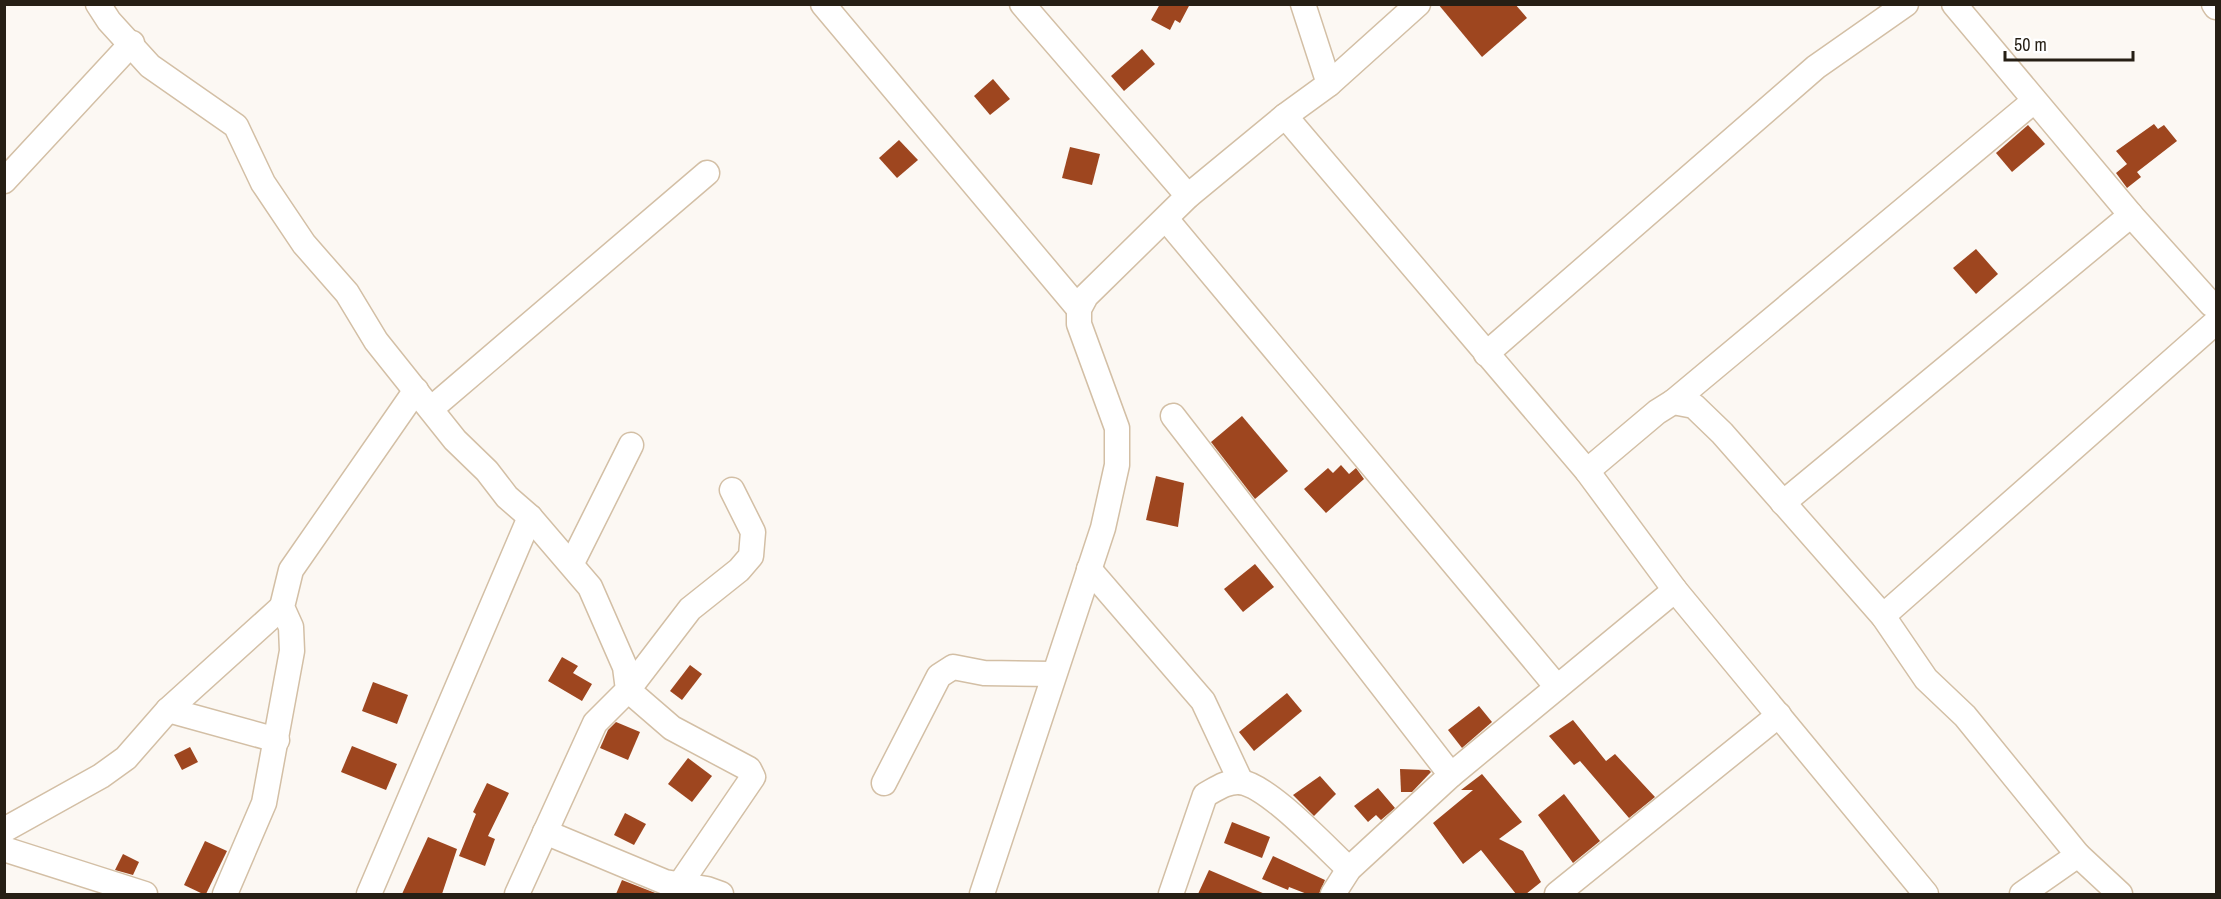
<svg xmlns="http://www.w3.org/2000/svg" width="2221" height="899" font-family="'Archivo Narrow',sans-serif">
<rect width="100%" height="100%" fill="#fcf8f3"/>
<!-- building -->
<g fill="#9e461f">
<polygon points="1160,4 1190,4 1180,23 1175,20 1170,30 1151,20"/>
<polygon points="1438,4 1515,4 1527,18 1482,57"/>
<polygon points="1142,49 1155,64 1124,91 1111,76"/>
<polygon points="993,79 1010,99 990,115 974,96"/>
<polygon points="2154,124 2158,129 2164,125 2177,141 2137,172 2141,177 2127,188 2116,173 2127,164 2116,151"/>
<polygon points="2028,125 2045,144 2012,172 1996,153"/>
<polygon points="899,140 918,160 897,178 879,158"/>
<polygon points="1070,147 1100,154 1092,185 1062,178"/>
<polygon points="1976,249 1998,274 1976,294 1953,268"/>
<polygon points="1242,416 1288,471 1255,499 1211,442"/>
<polygon points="1341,465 1349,474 1356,468 1364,479 1326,513 1304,489 1328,468 1333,473"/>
<polygon points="1156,476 1184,483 1178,527 1146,520"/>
<polygon points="1255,564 1274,587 1243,612 1224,589"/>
<polygon points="562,657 578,666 573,673 592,684 582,701 548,681"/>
<polygon points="690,665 702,674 682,700 670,691"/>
<polygon points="373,682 408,695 397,724 362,711"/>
<polygon points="1287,693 1302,711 1254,751 1239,732"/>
<polygon points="1479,706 1492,722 1462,748 1448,730"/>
<polygon points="1573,720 1606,761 1615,754 1655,797 1629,818 1580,761 1574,765 1549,736"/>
<polygon points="616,722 640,732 628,760 600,748 608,730"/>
<polygon points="352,746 397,764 386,790 341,772"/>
<polygon points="190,747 198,762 182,770 174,755"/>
<polygon points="688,758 712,776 692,802 668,784"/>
<polygon points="1400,769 1429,770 1431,772 1412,792 1401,792"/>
<polygon points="1482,774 1522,822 1499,839 1523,851 1541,882 1526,894 1516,894 1481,850 1463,864 1433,823 1473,790 1461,790"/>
<polygon points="1320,776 1336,794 1314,816 1293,795"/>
<polygon points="487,783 509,793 488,836 495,839 485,866 459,856 476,814 473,812"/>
<polygon points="1378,788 1395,808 1381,820 1376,815 1368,822 1354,806"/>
<polygon points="1564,794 1600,841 1573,863 1538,815"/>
<polygon points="625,813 646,824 634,845 614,835"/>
<polygon points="1232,822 1270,837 1262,858 1224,843"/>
<polygon points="428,837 457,849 442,894 402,894"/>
<polygon points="205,841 227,851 206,894 203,894 184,885"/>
<polygon points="123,854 139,862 133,875 115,870"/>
<polygon points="1273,856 1325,880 1319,894 1307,894 1289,887 1288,890 1262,879"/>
<polygon points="1209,870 1265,894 1198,894"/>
<polygon points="622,880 658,894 616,894"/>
</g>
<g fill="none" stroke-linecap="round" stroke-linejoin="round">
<defs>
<g id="minor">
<polyline points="98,4 109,21 150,66 236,126 263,183 304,244 347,293 376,341 455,440 487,471 507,497 530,517 590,587 625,667 628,690 595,723 517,894"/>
<polyline points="823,4 1079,309"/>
<polyline points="1022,4 1188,196"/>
<polyline points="1954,4 2131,215 2211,304 2216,307"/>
<polyline points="2214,4 2216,7"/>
<polyline points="1329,84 1418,4"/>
<polyline points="1285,116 1587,471 1675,590 1926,894"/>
<polyline points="4,181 132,43"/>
<polyline points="1166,219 1557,687"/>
<polyline points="1486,354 1816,67 1906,4"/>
<polyline points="1673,402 2034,101"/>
<polyline points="432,408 707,173"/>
<polyline points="1173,416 1451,775"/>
<polyline points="1587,471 1657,412 1673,402 1694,406 1722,433 1883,616 1926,679 1965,716 2078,855"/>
<polyline points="1783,503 2131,215"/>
<polyline points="572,563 631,445"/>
<polyline points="1089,569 1203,701 1241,782"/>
<polyline points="1883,616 2216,322"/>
<polyline points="168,710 277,740"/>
<polyline points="884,783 939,676 953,667 984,673 1052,674"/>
<polyline points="4,830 101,776 126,758 168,710 282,607"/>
<polyline points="545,832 665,882 707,889 721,894"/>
<polyline points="4,849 145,894"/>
<polyline points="680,884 753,777 749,769 672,728 628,690 690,609 739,570 751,556 753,532 732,490"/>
<polyline points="225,894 264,803 292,651 291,627 282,607 291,570 416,390"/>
<polyline points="369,894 530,517"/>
<polyline points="982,894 1103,528 1117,465 1117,428 1079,324 1079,309 1086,296 1188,196 1285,116 1329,84 1303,4"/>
<path d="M1171,894L1205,795C1216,789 1227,781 1240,782C1268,785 1326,848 1349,869"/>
<polyline points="1333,894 1349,869 1451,775 1675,590"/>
<polyline points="1557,894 1779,715"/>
<polyline points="2022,894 2078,855 2120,894"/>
</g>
</defs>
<!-- minor casing -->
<use href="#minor" stroke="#d3bfa5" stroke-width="27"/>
<!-- minor -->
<use href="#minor" stroke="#fff" stroke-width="24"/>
</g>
<!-- border -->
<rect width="2221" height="899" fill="none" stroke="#261f15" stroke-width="12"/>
<!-- scale -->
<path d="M2005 51v9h128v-9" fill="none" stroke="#261f15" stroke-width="3"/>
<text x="2014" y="51" font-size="18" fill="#261f15" stroke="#ffffff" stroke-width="4.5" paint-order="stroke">50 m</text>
</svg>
